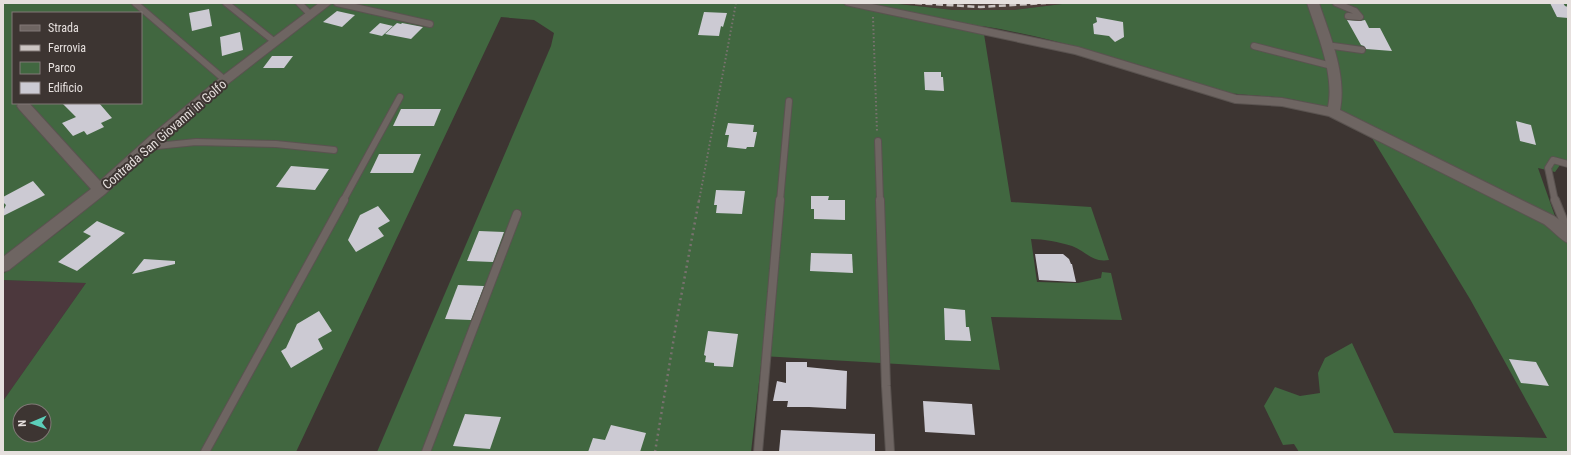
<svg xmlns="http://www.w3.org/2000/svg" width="1571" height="455" font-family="'Roboto Condensed',sans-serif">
<rect width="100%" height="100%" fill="#3d3532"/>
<!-- industrial -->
<polygon fill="#4c383d" points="3,280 86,283 3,401"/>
<!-- built -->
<polygon fill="#4d3f3a" points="889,3 953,4 1070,3 1014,10 953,10"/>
<!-- green -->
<g fill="#416740" fill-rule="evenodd">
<path d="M3,3H322L3,264ZM13,13H141V103H13Z"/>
<path d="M331,3H889L953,10H1014L1070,3H1568V167L1560,165L1555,172L1538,168L1556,219L1346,115C1323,107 1300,99 1275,97C1253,95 1231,95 1209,89C1191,84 1173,75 1155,70C1100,53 1039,35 982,26L984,34L1011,202L1091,207L1109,260C1092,263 1086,251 1072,246C1058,242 1045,239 1031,239L1037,282L1078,283L1101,278L1102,272L1111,273L1122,320L991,317L1000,370L762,356L751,452H377L551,46L554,33L534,20L501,17L296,452H3V401L86,283L3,280V274L70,223L164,138L230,82ZM20,411H44V435H20Z"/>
<polygon points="1369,133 1539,221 1562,235 1568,244 1568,452 1299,452 1294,444 1283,445 1264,406 1275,387 1300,396 1320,393 1318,373 1325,358 1352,343 1394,433 1547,438 1470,299"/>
</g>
<!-- building -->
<g fill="#cccad3">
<polygon points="1550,3 1563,3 1565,6 1568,7 1568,18 1557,17"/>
<polygon points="209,9 212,26 192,31 189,13"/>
<polygon points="337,11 355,15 342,27 323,22"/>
<polygon points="704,12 727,13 723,27 721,26 719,36 698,35"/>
<polygon points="1096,17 1123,22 1124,37 1115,42 1109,36 1094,34 1093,24 1097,22"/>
<polygon points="1347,20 1360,21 1365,20 1369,28 1380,28 1392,51 1366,49 1364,46 1361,45"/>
<polygon points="380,23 393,26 382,36 369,33"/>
<polygon points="397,23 401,24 402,23 423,27 411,39 385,34"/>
<polygon points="240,32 243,50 222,56 220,37"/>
<polygon points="272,56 293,56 284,68 263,68"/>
<polygon points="924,72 941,72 941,77 943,77 944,91 925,90"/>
<polygon points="62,103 99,103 112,118 101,123 104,127 87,135 84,131 73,136 62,123 76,117"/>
<polygon points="401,109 441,109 434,126 393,126"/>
<polygon points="1516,121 1531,125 1536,145 1520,141"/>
<polygon points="728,123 754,125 753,132 757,132 754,147 747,147 746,149 727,147 729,135 725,135"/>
<polygon points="379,154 421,154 413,173 370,173"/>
<polygon points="291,166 329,169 315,190 276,187"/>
<polygon points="33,181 45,195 3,216 3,211 6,205 3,202 3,197"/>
<polygon points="716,190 745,191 742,214 716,213 717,205 714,205"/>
<polygon points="811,196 829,196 828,200 845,200 845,220 814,219 814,209 811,209"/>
<polygon points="378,206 390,221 378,228 384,236 356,252 348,240 360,215"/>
<polygon points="97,221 125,233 77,271 58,262 91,236 83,232"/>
<polygon points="479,231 504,232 493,262 467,261"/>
<polygon points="811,253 852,254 853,273 810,271"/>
<polygon points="1035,254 1063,254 1069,259 1071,264 1072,264 1076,282 1039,280"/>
<polygon points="144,259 175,261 175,264 132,274"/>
<polygon points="458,285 484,286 471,320 445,319"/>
<polygon points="944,308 965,310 966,327 969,327 971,341 945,340"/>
<polygon points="319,311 332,331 318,339 323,349 291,368 281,351 286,348 297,324"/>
<polygon points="708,331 738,334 733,367 714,366 714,363 705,362 706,356 704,355"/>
<polygon points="1509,359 1536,362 1549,386 1521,383"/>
<polygon points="786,362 807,362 807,367 847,371 846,409 809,407 787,407 788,401 773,401 777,381 786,383"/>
<polygon points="923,401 972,404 975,435 925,432"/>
<polygon points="465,414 501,417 490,449 453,446"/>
<polygon points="611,425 646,433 640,452 588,452 593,438 605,440"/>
<polygon points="781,430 875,434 875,452 779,452"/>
</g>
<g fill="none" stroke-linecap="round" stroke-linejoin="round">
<defs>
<g id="lane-far1">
<polyline points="135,3 225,80"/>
<polyline points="226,3 275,42"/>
<polyline points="299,3 311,15"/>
<polyline points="337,3 430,24"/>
<polyline points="1336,3 1355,11 1360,17 1348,16"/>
<polyline points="1326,45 1362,50"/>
<polyline points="1254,46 1332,66"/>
<polyline points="878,141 880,201"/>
<polyline points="147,147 196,142 276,144 334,150"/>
<polyline points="343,201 400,97"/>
<polyline points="780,201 789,101"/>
<polyline points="1555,201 1548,168 1553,160 1568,164"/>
</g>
<g id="lane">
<polyline points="880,200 886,386 890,452"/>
<polyline points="1555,200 1566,227 1562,229"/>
<polyline points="205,452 344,200"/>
<polyline points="426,452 517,214"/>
<polyline points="758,452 780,200"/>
</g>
<g id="street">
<polygon points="319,3 332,3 229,83 160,142 105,194 9,270 3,272 3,257 91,189 19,109 17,106 19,103 29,103 100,181 150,136 221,77"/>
<path d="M844,3H867L1078,47L1236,95L1282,98L1328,107C1335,75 1317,33 1307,3H1319C1330,36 1347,75 1340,110L1554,216L1568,226V243C1562,241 1551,229 1544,224L1329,116L1282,106L1235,103L1075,54L850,6L846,5Z"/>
</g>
</defs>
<!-- lane-far1 casing -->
<use href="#lane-far1" stroke="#5a5350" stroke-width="8"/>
<!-- lane casing -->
<use href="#lane" stroke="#5a5350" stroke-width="10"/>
<!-- street casing -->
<use href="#street" stroke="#5a5350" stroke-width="2"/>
<!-- path-far1 -->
<g stroke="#79726f" stroke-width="2" stroke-dasharray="1.5 2.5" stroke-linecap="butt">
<polyline points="873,17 877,132"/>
<polyline points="699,201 736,3"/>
</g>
<!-- path -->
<polyline stroke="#79726f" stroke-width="2.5" stroke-dasharray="2 3.5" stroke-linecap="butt" points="655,452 678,313 699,200"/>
<!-- lane-far1 -->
<use href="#lane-far1" stroke="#6e6562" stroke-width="6"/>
<!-- lane -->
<use href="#lane" stroke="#6e6562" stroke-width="8"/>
<!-- street -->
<use href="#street" fill="#6e6562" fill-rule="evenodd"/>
<!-- rail -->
<polyline stroke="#cbc4c2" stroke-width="2.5" stroke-dasharray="7 3.5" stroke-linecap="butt" points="915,3 980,7 1046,3"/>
</g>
<g text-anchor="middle" stroke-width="4" stroke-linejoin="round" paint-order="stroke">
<!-- street labels -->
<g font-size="13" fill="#e6e0de" stroke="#3d3532">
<text transform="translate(164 134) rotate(-41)" y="5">Contrada San Giovanni in Golfo</text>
</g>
</g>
<!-- border -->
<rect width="1571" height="455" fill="none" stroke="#e6e0de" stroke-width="8"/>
<!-- legend -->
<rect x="12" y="12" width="130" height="92" fill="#3d3532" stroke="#817977"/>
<rect x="20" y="25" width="20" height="6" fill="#6e6562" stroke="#817977"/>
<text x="48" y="32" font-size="12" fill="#e6e0de">Strada</text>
<rect x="20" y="45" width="20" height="6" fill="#cbc4c2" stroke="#817977"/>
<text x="48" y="52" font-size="12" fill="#e6e0de">Ferrovia</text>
<rect x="20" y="62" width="20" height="12" fill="#416740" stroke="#817977"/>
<text x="48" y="72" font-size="12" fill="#e6e0de">Parco</text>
<rect x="20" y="82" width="20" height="12" fill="#cccad3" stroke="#817977"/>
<text x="48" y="92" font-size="12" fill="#e6e0de">Edificio</text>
<!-- north arrow -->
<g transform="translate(32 423) rotate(268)"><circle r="19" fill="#3d3532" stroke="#817977"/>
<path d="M0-3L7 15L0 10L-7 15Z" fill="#5cceba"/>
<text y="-6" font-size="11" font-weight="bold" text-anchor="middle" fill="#e6e0de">N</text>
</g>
</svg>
